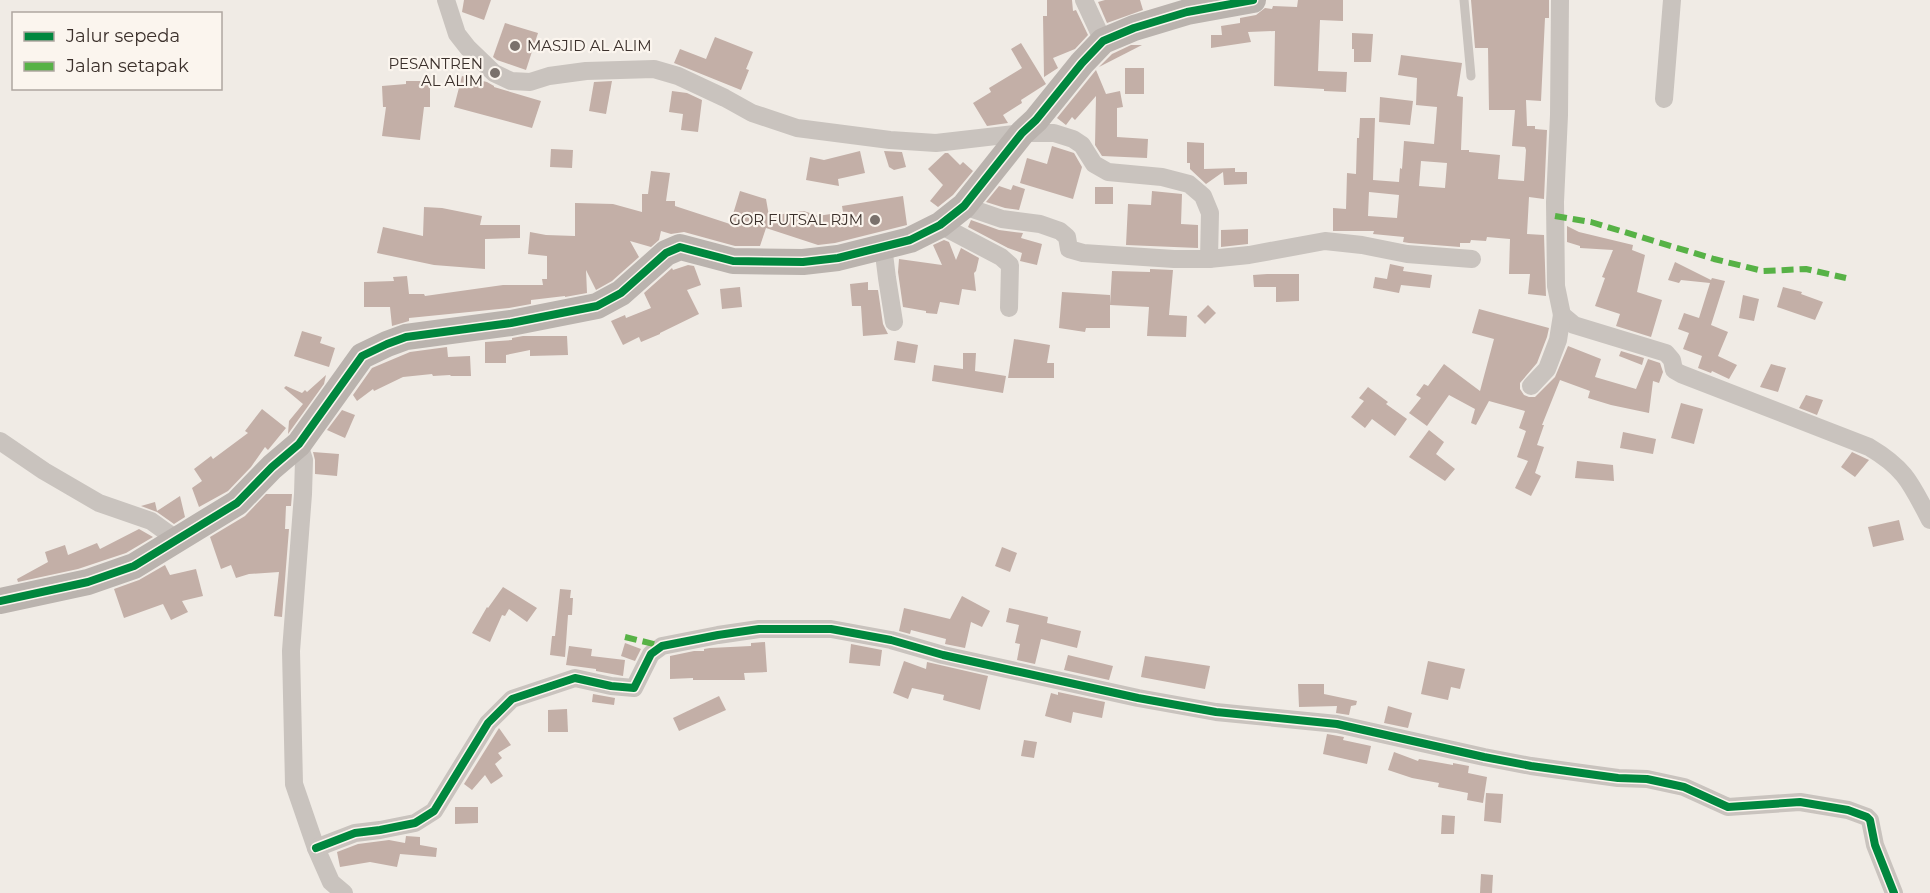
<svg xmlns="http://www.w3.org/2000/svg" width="1930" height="893" font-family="Montserrat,sans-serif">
<rect width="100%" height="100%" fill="#f0ebe5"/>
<!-- building -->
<g fill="#c3afa7" fill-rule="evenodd">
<polygon points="464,0 491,0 484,20 462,12"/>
<polygon points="1047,0 1072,0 1073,11 1076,10 1088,35 1075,49 1053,58 1058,68 1044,77 1043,16 1047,16"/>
<polygon points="1105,0 1140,0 1143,10 1107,23 1098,2"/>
<polygon points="1298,0 1343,0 1343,21 1320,20 1318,71 1347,72 1346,92 1324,91 1324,89 1274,86 1275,31 1248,32 1251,42 1211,48 1211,35 1222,35 1221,26 1240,23 1240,18 1256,15 1265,8 1272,9 1273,6 1297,7"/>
<path d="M1471,0H1549V18H1545L1541,101L1526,100L1527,126H1535V129L1547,130L1544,199L1529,197L1527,234L1544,235L1546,296L1528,294L1530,274H1509L1510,239L1487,237L1486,241L1471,240L1470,243H1460V247L1409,243L1403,242L1404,237L1373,234L1374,231H1333V208L1346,209L1347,173L1356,174L1357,138H1359L1360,118H1375L1373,180L1399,182L1400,168L1402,169L1404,141L1434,144L1437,107L1416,105L1417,78L1398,75L1401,55L1462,63L1457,96L1463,97L1461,150H1469V152L1500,155L1498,179L1524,181L1526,150L1525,147L1512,146L1515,110H1489L1488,48H1475ZM1421,161L1447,163L1445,188L1419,186ZM1369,192L1399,195L1397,218L1368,216Z"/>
<polygon points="505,23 538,33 526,70 497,60 493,57"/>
<polygon points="1352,33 1373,34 1371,62 1354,62 1354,49 1352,49"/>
<polygon points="715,37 753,52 746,69 749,70 741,90 674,63 680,49 706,59"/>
<polygon points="1021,43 1046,84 1021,100 1022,103 1003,115 1008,123 987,126 973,103 991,92 989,88 1022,68 1011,49"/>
<polygon points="1131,45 1142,45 1099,67 1112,54"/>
<rect x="1125" y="68" width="19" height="26"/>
<polygon points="1096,70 1106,94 1120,91 1123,107 1117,108 1117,137 1148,139 1147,158 1102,156 1095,145 1096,96 1075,120 1072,117 1066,125 1057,118"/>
<polygon points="462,76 487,82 494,86 494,87 541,101 532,128 454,107"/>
<polygon points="406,81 430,81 430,107 424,107 420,140 382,136 386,107 383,107 382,86 406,84"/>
<polygon points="612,81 606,114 589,111 594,82"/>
<polygon points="672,91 687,93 702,100 698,132 681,130 683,114 669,112"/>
<polygon points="1380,97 1413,101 1410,125 1379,122"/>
<polygon points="1187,142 1204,143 1204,169 1235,168 1235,172 1247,172 1247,184 1224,185 1223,172 1206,184 1190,169 1190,163 1187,163"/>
<polygon points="1052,146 1074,153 1082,167 1073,199 1020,183 1027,158 1047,164"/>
<polygon points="551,149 573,150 572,168 550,167"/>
<polygon points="860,151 865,173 838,179 839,186 806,180 810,157 824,160"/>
<polygon points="884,151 902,152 906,167 894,170 889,167"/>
<polygon points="945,153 948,153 960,165 963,162 973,171 953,195 938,207 930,201 943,185 928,169"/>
<polygon points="651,171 670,173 666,201 675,201 675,206 730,224 740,191 766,199 769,216 804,211 818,216 843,212 842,206 903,196 907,225 835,243 818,245 766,228 760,246 735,246 684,232 671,234 661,231 659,240 651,247 630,241 639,257 612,281 596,290 586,270 587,293 565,297 565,296 531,300 531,304 509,308 409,318 409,321 392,326 390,307 364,307 364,282 394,281 393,277 407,276 409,294 424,294 425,296 503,285 543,285 542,279 547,279 547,256 528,254 530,232 546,235 575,236 575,203 613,204 642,212 642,194 648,194"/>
<polygon points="1013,185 1025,189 1019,210 1005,208 986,202 999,186 1011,190"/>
<rect x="1095" y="187" width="18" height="17"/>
<polygon points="1152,191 1182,194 1181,224 1198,225 1198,248 1126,245 1128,204 1151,205"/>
<polygon points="424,207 442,208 482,216 480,225 520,225 520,238 485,239 485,269 434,265 377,253 383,227 423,236"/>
<polygon points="971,220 999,230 1023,233 1021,238 1042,244 1037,265 1020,261 1022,253 1008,248 968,227"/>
<polygon points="1567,226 1579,232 1633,245 1632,250 1645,255 1637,292 1662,300 1651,337 1616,326 1620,314 1595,306 1605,278 1602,277 1613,250 1580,248 1580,246 1567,242"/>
<polygon points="1248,229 1248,244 1221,247 1221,230"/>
<polygon points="944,240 949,242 956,260 961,248 979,258 976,271 974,273 976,291 962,289 959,305 940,302 937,314 926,313 926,311 903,307 898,272 899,259 942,265 933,245"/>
<polygon points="1675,262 1711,280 1712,278 1725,281 1711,325 1728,332 1718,356 1737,365 1729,379 1712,371 1711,373 1698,368 1702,356 1683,349 1689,333 1678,329 1684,313 1699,318 1710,283 1681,280 1679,283 1668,280"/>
<polygon points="1390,264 1404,267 1403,271 1432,275 1430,288 1401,285 1399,293 1373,288 1375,277 1387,279"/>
<polygon points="688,265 694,266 701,285 687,290 699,314 660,333 660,334 641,342 639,337 623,345 611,321 625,315 626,318 651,308 644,293 672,268 673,270"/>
<polygon points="1150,269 1173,270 1169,315 1187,316 1186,337 1147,336 1149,307 1110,305 1112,271 1150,272"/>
<polygon points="1267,274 1299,274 1299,301 1276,302 1276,287 1254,287 1253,275"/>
<polygon points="868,282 868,290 878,290 883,324 888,334 863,336 861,306 852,306 850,284"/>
<polygon points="740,287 742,307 722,309 720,289"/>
<polygon points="1783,287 1802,292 1801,294 1823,302 1815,320 1777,307"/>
<polygon points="1062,292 1110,295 1110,328 1086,328 1085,332 1059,328"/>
<polygon points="1743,295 1759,299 1754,321 1739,318"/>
<polygon points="1208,305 1216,313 1205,324 1197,316"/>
<polygon points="1479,309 1549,328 1547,337 1537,363 1520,383 1520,389 1524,395 1529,397 1535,397 1555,377 1568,346 1601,359 1595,377 1636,389 1648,359 1660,363 1663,372 1659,383 1653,381 1649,413 1611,405 1588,398 1590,391 1560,380 1542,425 1544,425 1537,445 1544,447 1535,473 1541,476 1531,496 1515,488 1528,461 1517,457 1526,431 1519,428 1525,411 1489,401 1476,425 1471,423 1475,409 1449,395 1427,426 1409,413 1421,398 1416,395 1424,384 1428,386 1444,364 1480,391 1494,339 1472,333"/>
<polygon points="302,331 322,337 320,343 335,348 329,367 294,356"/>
<polygon points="523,336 567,336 568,355 530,356 530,350 506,355 506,363 485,363 485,342 512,340 512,338"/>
<polygon points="1014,339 1050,345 1047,363 1054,363 1054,378 1008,378"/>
<polygon points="897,341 918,345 915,363 894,360"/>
<polygon points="447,347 448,357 470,356 471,376 451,376 450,375 433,376 432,374 403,377 374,391 373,389 357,401 353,395 372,368 410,352"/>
<polygon points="1621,351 1644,358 1642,365 1619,356"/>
<polygon points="963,353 976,353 975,371 1006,376 1003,393 932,381 934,365 963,369"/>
<polygon points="1771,364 1786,368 1778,392 1760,387"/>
<polygon points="326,375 324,384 288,434 289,421 303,404 284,388 286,386 302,393 305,390 307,392"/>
<polygon points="1368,387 1388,402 1386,404 1407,419 1395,436 1372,419 1365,428 1351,417 1364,401 1359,398"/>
<polygon points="1806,395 1823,400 1817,415 1799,408"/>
<polygon points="1681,403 1703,409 1694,444 1671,438"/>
<polygon points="262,409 286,428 268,450 265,447 251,467 228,491 199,507 192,488 202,481 194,469 211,456 213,459 248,433 245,431"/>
<polygon points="342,410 355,415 345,438 327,430"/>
<polygon points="1429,430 1444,442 1436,454 1455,469 1445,481 1409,457"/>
<polygon points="1623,432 1656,439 1653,454 1620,448"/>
<polygon points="313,452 339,454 337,476 315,474 315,460"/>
<polygon points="1852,452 1869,460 1855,477 1841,467"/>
<polygon points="1577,461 1613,465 1614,481 1575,478"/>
<polygon points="266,494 292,494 291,506 286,506 285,529 289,529 282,617 274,616 279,572 249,574 236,578 231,565 221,569 210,537 245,516"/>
<polygon points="180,496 185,517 174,524 157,512 141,506 155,502 157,511"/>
<polygon points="1899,520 1904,540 1873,547 1868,527"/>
<polygon points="139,529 153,537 126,553 78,569 18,582 17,579 48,562 45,552 65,545 68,555 97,543 100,549"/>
<polygon points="1002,547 1017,553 1010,572 995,566"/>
<polygon points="165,565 170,575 196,569 203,596 182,601 188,612 171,620 163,604 124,618 114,589 139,580"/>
<polygon points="503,587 537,608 527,622 509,609 505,616 502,615 490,642 472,633 487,607 488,608"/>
<polygon points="560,589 571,590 570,598 573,598 572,615 568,615 565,657 550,655 552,636 555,636"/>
<polygon points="962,596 990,611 982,627 971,622 965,648 945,644 946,639 911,630 910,634 899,631 904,608 950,619"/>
<polygon points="1009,608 1048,617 1047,623 1081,631 1077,648 1041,639 1035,664 1017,660 1020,644 1015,643 1019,625 1006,622"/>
<polygon points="765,642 767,672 744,673 745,680 693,680 693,678 670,679 670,656 694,651 704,651 704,649 710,648 751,646 751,643"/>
<polygon points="625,643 641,649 635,661 621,656"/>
<polygon points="851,644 882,650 880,666 849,663"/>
<polygon points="569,646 592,649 591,656 625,660 623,676 596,671 596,669 566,665"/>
<polygon points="1068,655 1113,666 1109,680 1064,670"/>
<polygon points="1145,656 1210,666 1205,689 1141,677"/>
<polygon points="904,661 926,669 927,662 988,676 980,710 943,700 944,695 912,688 908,699 893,693"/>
<polygon points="1428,661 1465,669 1460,689 1451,687 1448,700 1421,694"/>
<polygon points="1298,684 1324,684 1324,694 1357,701 1356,705 1351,706 1349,715 1336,713 1337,706 1299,707"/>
<polygon points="1058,692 1105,702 1102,718 1073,712 1071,723 1045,716 1051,693 1058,695"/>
<polygon points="593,694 615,698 614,705 592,702"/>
<polygon points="719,696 726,710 679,731 673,718"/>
<polygon points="1388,706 1412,713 1408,728 1384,723"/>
<polygon points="567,709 568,732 548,732 548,710"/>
<polygon points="499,728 511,745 498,753 502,758 495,764 503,776 491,784 485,775 472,790 464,784"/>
<polygon points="1327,734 1344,737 1343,740 1371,746 1367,764 1323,754"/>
<polygon points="1024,740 1037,742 1034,758 1021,756"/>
<polygon points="1394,752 1418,761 1419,759 1453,765 1453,763 1469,766 1468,773 1487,777 1483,803 1467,800 1468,793 1438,787 1439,783 1412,778 1388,770"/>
<polygon points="1486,793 1503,794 1501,823 1484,821"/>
<polygon points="455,807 478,807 478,823 455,824"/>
<polygon points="1442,815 1455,816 1454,834 1441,834"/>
<polygon points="406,836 420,837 420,845 437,848 436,857 400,854 397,867 370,862 340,867 337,852 358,844 389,840 405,843"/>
<polygon points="1481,874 1493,875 1492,893 1480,893"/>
</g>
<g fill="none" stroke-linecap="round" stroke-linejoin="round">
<!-- lane -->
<polyline stroke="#c9c3be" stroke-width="9" points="1464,0 1471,76"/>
<!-- street -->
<g stroke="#c9c3be" stroke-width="18">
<polyline points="446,0 457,34 468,48 494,73 511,81 530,82 549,76 586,71 654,69 678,76 725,98 752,113 797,128 890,140 936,143 1022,133 1054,133 1073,139 1082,145 1094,164 1108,172 1162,177 1189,184 1203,196 1210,213 1209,259"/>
<polyline points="1084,0 1103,41"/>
<path d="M1560,0L1559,115L1555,202L1556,286L1562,315L1574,325L1666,353L1672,360L1674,370L1681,374L1869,447C1906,469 1911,484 1930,520"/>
<polyline points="1664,99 1672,0"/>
<polyline points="964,206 1002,219 1040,224 1060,231 1067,237 1069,249 1083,253 1174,259 1209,259 1249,255 1325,241 1362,245 1407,254 1472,259"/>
<polyline points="940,225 1001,257 1010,265 1009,308"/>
<polyline points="883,246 887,278 894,322"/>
<polyline points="1531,386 1547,369 1558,340 1562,315"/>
<polyline points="0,441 44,471 99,503 151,521 176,539"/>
<polyline points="299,444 304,460 303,494 291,651 294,784 316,848 331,882 344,893"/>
<polyline points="316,848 355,833 380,830 415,823 434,811 488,723 512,699 575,678 611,686 634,688 651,654 662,646 718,635 759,629 831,629 891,640 943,655 1138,698 1216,712 1337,724 1484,757 1531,766 1618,778 1647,779 1684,787 1728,807 1800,802 1848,810 1867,817 1870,820 1875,845 1894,893"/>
</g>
<!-- secondary -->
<polyline stroke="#bab3ae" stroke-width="26" points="0,601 88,582 134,566 237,503 272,467 299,444 362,356 387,344 406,337 511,323 597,306 621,293 666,253 680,247 733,261 803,262 838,258 910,240 940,225 964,206 1022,133 1036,120 1082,63 1103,41 1134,28 1187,12 1253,0"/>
<!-- quiet -->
<g stroke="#57b246" stroke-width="6" stroke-dasharray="12 6" stroke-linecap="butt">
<polyline points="1555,216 1591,222 1714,259 1763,271 1806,269 1846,278"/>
<polyline points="625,637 662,646"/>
</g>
<defs>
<g id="cycleway">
<polyline points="0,601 88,582 134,566 237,503 272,467 299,444 362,356 387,344 406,337 511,323 597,306 621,293 666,253 680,247 733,261 803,262 838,258 910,240 940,225 964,206 1022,133 1036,120 1082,63 1103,41 1134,28 1187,12 1253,0"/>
<polyline points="316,848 355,833 380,830 415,823 434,811 488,723 512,699 575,678 611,686 634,688 651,654 662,646 718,635 759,629 831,629 891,640 943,655 1138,698 1216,712 1337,724 1484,757 1531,766 1618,778 1647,779 1684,787 1728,807 1800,802 1848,810 1867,817 1870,820 1875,845 1894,893"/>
</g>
</defs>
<!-- cycleway casing -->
<use href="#cycleway" stroke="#fbf5ee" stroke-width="11"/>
<!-- cycleway -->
<use href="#cycleway" stroke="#00873e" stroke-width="8"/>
</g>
<!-- markers -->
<g fill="#7a716c" stroke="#fbf5ee" stroke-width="2">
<circle cx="515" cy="46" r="6"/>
<circle cx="495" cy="73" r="6"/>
<circle cx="875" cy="220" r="6"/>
</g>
<g text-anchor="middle" stroke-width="4.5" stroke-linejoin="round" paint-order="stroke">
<!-- poi labels -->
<g font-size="15" fill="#3b302b" stroke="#fbf5ee" text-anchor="end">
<text x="527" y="51" text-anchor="start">MASJID AL ALIM</text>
<text x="483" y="69">PESANTREN<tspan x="483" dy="17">AL ALIM</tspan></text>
<text x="863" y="225">GOR FUTSAL RJM</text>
</g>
</g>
<!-- legend -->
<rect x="12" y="12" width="210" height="78" fill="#fbf5ee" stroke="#aea6a0" stroke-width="1.5"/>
<rect x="24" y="32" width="30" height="9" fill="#00873e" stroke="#aea6a0" stroke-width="1.5"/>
<text x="66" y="42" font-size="18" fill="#3b302b">Jalur sepeda</text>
<rect x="24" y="62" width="30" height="9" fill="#57b246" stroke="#aea6a0" stroke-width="1.5"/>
<text x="66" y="72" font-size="18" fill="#3b302b">Jalan setapak</text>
</svg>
